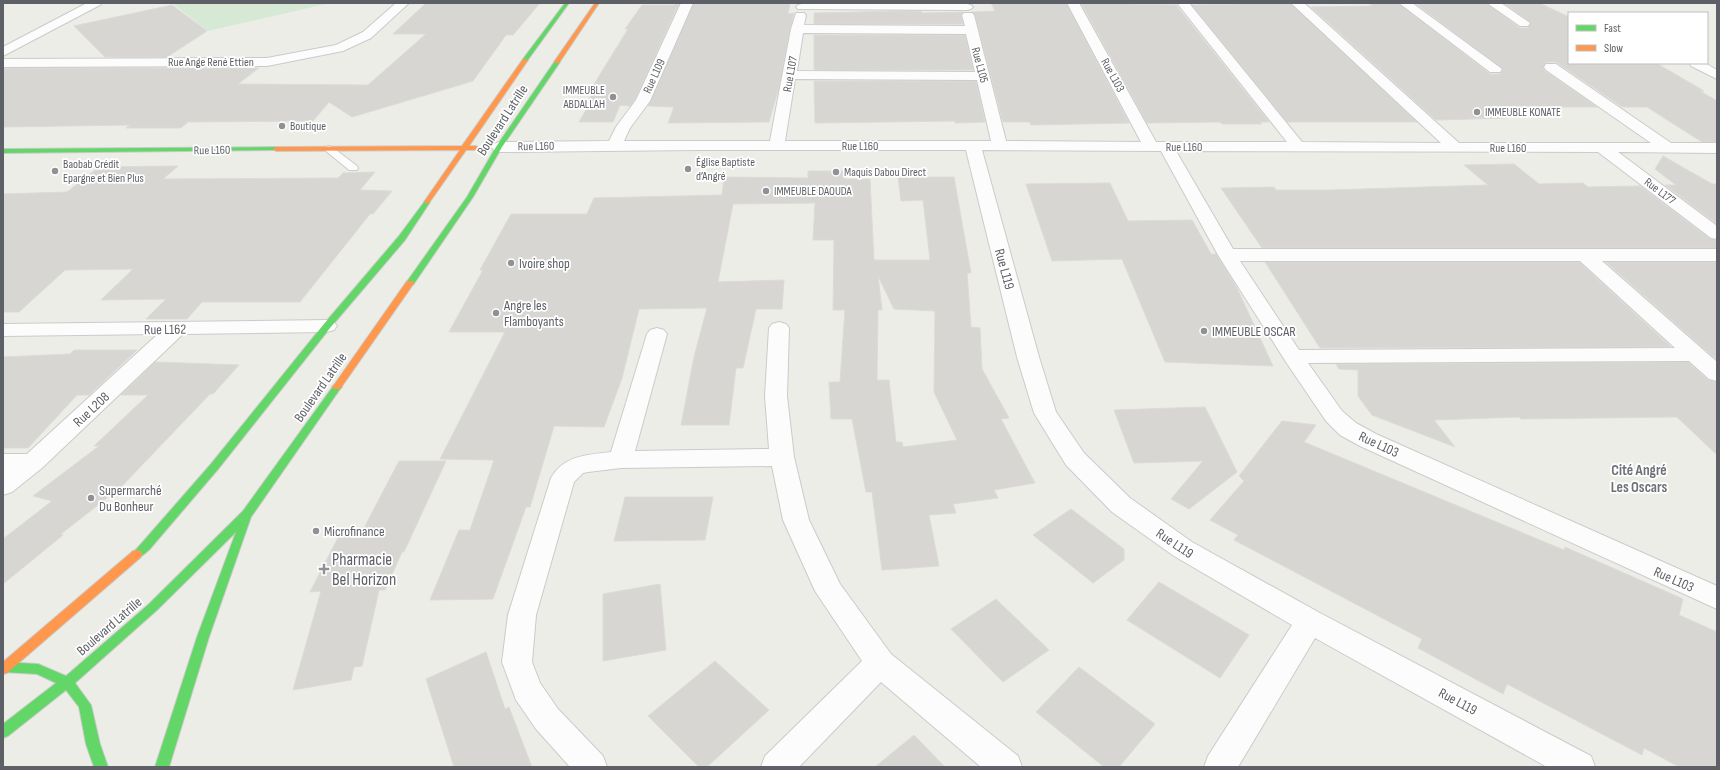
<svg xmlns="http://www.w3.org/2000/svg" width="1720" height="770" font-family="'Sofia Sans Condensed',sans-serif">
<rect width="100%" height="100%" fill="#edede8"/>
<!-- green -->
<polygon fill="#d6e9d5" points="172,3 330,3 208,31"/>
<!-- building -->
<g fill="#d7d6d3" stroke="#dcdbd7" fill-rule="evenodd">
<polygon points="442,3 540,3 513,35 506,35 473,81 352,117 329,102 313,121 188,122 181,128 126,128 130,125 3,127 3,68 259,68 238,84 368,85 426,34 393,34 425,4"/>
<polygon points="675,3 679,3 635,99 630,106 620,105 613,122 579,122 589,105 585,104 598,86 593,86 628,29 625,29 642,5 675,5"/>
<polygon points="694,3 790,3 788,14 794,13 790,29 779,87 769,122 668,123 674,107 648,106"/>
<polygon points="991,3 1066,3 1129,123 1031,125 1030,122 1003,122 975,15 972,12 995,11"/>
<polygon points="1081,3 1176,5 1269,122 1260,122 1262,124 1222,124 1220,122 1147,123"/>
<polygon points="1288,3 1293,6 1417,122 1287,122 1192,5"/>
<polygon points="1368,3 1398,3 1490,74 1500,74 1503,69 1415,3 1486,3 1520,28 1528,28 1531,23 1504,3 1539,3 1569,17 1569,63 1656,63 1704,91 1700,91 1717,101 1717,142 1702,142 1647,107 1622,107 1556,62 1546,62 1543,68 1545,71 1597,107 1492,107 1507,118 1436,120 1311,7 1373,6"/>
<polygon points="172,5 207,31 167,57 105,57 74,26"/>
<polygon points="898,11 921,11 922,13 963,12 961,15 963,24 814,24 814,13"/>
<polygon points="814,35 965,35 973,70 814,70"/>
<polygon points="814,81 976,81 985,122 955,123 955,121 815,123"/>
<polygon points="1663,156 1712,184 1717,184 1717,224 1665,185 1676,185 1655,169"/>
<polygon points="1514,164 1539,184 1583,183 1588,187 1640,186 1710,239 1717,240 1717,248 1262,248 1221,188 1274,187 1276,190 1330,190 1488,185 1464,165"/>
<polygon points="178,166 163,179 338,178 343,173 375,172 360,190 392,191 373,214 370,214 300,302 202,302 187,319 146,319 166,299 101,300 133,269 65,270 19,312 3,312 3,194 67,192 99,167"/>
<path d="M808,171H845V179H870L874,260H930L923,200L901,201L898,177H954L971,273H967L971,327L980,328L982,369L1009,418L1001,419L1035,483L994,490L998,498L953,504L956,513L929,515L939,566L882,570L872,492H866L852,419H831L829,382H840L845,310H833L834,240H813L815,203L733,204L718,282L784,280L782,309H756L743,368H736L729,425H681L694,357L707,308L639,309L622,378L604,427L554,426L530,507H526L493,599L430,600L459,530H470L494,460L440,459L505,332H449L483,270H480L511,214H587L594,198L722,195L724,177L808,178ZM878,276L894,309L935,311L934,392L957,440L903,447L902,442H896L889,380H877L878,310H882Z"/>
<polygon points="1110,183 1128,221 1192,220 1211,254 1216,254 1236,286 1273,366 1165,362 1122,259 1052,261 1026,184"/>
<polygon points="1265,262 1579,262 1671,347 1320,348"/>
<polygon points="1606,262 1717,262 1717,360"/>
<polygon points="74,350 137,350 89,395 77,395 28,448 3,448 3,357 70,354"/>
<polygon points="155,362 239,365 213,394 210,394 121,487 61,534 63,535 3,584 3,539 52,501 33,496 99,446 94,446 148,395 121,395"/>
<polygon points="1688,362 1708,380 1717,382 1717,455 1677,417 1521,419 1519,417 1434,420 1455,447 1372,415 1358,396 1358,370 1339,369 1336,364"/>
<polygon points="1205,407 1237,472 1189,509 1171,499 1203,461 1134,463 1114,410"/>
<polygon points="1282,421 1316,425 1304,442 1564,550 1565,547 1683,599 1679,615 1717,632 1717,767 1679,767 1644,748 1642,755 1507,684 1503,694 1418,648 1422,639 1234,540 1238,535 1210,520 1244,481 1239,476"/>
<polygon points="399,461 446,461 404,552 402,552 385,590 379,590 362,666 354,667 351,680 293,690 321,591 310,592 343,528 364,528"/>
<polygon points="625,497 713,497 705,540 614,541"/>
<polygon points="1071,509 1124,549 1124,560 1093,583 1033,535"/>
<polygon points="1159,582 1249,635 1220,678 1127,620"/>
<polygon points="660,584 666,650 603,661 603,594"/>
<polygon points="996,599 1049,650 1003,682 951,629"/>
<polygon points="486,652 505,709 509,707 532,767 454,767 426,679"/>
<polygon points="715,661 769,710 707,767 699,767 648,716"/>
<polygon points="1079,667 1155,724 1119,767 1104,767 1036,712"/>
<polygon points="914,735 945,767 875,767"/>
</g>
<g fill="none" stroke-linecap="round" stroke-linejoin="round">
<defs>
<polygon id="lane" points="329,146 332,147 357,166 358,168 357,170 349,170 326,151 324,149 326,147"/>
<g id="street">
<polygon points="87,3 102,3 100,5 3,56 3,47"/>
<polygon points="396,3 409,3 371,38 343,51 267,66 3,67 3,59 267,58 336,45 363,32"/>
<path d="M681,3H693L650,101L630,128L624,141H770L791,29L796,13H804L806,15L804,25L965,26L962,15L964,13H972L974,15L1006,141L1141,142L1067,3H1079L1156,142H1287L1177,3H1189L1302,142L1441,143L1291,3H1304L1459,143H1651L1546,70L1544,67L1546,64H1556L1671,143H1717V153L1618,152L1717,226V239L1711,238L1598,152L1176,151L1233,249H1717V261H1602L1717,362V381L1709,379L1689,361L1308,363L1342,411L1356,423L1376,434L1717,586V609L1360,446L1340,435L1326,421L1286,362L1218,255L1161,151L982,150L1039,357L1056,412L1084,453L1130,498L1192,542L1320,613L1591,756L1595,767H1547L1315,638L1238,767H1204L1208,756L1292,625L1174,556L1112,512L1066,465L1034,413L1017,357L966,150H699L499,152L494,150L491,147L494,144L499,142L609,141L616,127L636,100ZM803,33L966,34L975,72L797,71ZM795,79L977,80L991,141H785ZM1240,261H1580L1675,348L1299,350Z"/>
<polygon points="1399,3 1412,3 1502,69 1500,72 1490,72"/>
<polygon points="1487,3 1501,3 1530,23 1528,26 1520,26"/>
<polygon points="802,4 967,4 971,5 973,7 971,9 967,10 798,9 796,7 798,5"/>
<polygon points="1690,63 1705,63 1717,70 1717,79 1691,66"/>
<polygon points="327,320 334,322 337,326 334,330 327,332 183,334 42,468 12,492 3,495 3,473 5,471 3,472 3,454 27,454 158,334 3,336 3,324"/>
<path d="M779,322L786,324L789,328L787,396L794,457L809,520L840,584L891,654L1018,756L1022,767H981L881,682L799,767H761L765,756L862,661L815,591L783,520L772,466L621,468L588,472L583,473L574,482L536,615L532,662L540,683L558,709L603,756L607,767H570L536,729L516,700L502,662L508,615L551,478C564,455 587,455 611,452L647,334L650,330L657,328L664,330L667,334L635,451L769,449L765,396L769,328L772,324Z"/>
</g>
<g id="fast">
<polygon points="565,3 569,3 527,61 523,61 523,59"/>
<polygon points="555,61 560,62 502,147 473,197 413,285 407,285 406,283 467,197 496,147"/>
<polygon points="276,147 278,148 278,150 3,153 3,149"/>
<path d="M427,200L430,202L405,240L330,328L219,468L149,550C144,554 140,559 133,557L132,554L141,544L211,464L324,324L399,236L425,201Z"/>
<polygon points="337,384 340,385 342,387 340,389 251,517 209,637 169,767 155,767 197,637 236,532 157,610 75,683 91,705 100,744 108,767 94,767 86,744 79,707 66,690 8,736 3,738 3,724 56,683 37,674 3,672 3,662 38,664 66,676 149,604 243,511 334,385"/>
</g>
<g id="slow">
<polygon points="595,3 599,3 559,63 555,63 554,62"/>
<polygon points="523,59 528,60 469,146 476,146 479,148 476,150 466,150 429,203 425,203 424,202 460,150 276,151 273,149 276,147 462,146"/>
<polygon points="407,281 413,281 414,283 340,389 334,389 332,387 334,385"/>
<polygon points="137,550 141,551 142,554 141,557 7,673 3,674 3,662 133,551"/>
</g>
</defs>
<!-- lane casing -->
<use href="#lane" stroke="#cacbca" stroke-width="2"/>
<!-- street casing -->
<use href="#street" stroke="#cacbca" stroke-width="2"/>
<!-- fast casing -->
<use href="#fast" stroke="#cbcbcb" stroke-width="2"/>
<!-- slow casing -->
<use href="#slow" stroke="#cbcbcb" stroke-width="2"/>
<!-- lane -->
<use href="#lane" fill="#fcfcfc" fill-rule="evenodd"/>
<!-- street -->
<use href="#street" fill="#fcfcfc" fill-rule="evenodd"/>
<!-- fast -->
<use href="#fast" fill="#63d668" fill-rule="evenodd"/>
<!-- slow -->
<use href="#slow" fill="#ff974d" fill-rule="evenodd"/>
</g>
<!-- markers -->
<g fill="#8f9194" stroke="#fff" stroke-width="1.5">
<circle cx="613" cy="97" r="4"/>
<circle cx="1477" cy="112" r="4"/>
<circle cx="282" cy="126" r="4"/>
<circle cx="688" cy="169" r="4"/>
<circle cx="55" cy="171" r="4"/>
<circle cx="836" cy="172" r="4"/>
<circle cx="766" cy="191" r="4"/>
<circle cx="511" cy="263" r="4"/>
<circle cx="496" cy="313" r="4"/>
<circle cx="1204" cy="331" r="4"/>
<circle cx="91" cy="498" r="4"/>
<circle cx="316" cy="531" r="4"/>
<path d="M322 563h4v4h4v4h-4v4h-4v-4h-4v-4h4z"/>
</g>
<g text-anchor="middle" stroke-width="3.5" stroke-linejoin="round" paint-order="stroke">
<!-- far-street labels -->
<g font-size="12" fill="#5d6066" stroke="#fff">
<text x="211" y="66">Rue Ange René Ettien</text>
<text transform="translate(980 65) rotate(75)" y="4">Rue L105</text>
<text transform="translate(790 74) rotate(-80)" y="4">Rue L107</text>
<text transform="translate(1113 75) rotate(61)" y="4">Rue L103</text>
<text transform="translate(654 76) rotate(-65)" y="4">Rue L109</text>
<text transform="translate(536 146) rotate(-1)" y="4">Rue L160</text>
<text x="860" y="150">Rue L160</text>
<text x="1184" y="151">Rue L160</text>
<text x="1508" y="152">Rue L160</text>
<text transform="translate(212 150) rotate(-1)" y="4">Rue L160</text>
<text transform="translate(1660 191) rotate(37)" y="4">Rue L177</text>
</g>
<!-- far-poi labels -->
<g font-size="12" fill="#5d6066" stroke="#fff" text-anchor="start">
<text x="605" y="94" text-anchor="end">IMMEUBLE<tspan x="605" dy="14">ABDALLAH</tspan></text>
<text x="1485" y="116">IMMEUBLE KONATE</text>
<text x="290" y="130">Boutique</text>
<text x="696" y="166">Église Baptiste<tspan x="696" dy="14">d’Angré</tspan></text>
<text x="63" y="168">Baobab Crédit<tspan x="63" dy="14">Epargne et Bien Plus</tspan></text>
<text x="844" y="176">Maquis Dabou Direct</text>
<text x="774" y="195">IMMEUBLE DAOUDA</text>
</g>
<!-- street labels -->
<g font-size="14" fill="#5d6066" stroke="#fff">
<text transform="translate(502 120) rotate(-57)" y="5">Boulevard Latrille</text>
<text transform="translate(1005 269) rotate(75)" y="5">Rue L119</text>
<text transform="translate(165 329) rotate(-1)" y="5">Rue L162</text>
<text transform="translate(320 387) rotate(-55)" y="5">Boulevard Latrille</text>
<text transform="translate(91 409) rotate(-43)" y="5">Rue L208</text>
<text transform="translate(1379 444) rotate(25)" y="5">Rue L103</text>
<text transform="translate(1175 543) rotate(34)" y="5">Rue L119</text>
<text transform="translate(1674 579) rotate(24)" y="5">Rue L103</text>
<text transform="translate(109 626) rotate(-41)" y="5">Boulevard Latrille</text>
<text transform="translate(1458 701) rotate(28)" y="5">Rue L119</text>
</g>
<!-- poi labels -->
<g font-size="14" fill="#5d6066" stroke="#fff" text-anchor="start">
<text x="519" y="268">Ivoire shop</text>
<text x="504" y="310">Angre les<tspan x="504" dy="16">Flamboyants</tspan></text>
<text x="1212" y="336">IMMEUBLE OSCAR</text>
<text x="99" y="495">Supermarché<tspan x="99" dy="16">Du Bonheur</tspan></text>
<text x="324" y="536">Microfinance</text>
</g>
<!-- neighbourhood labels -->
<g font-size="15" font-weight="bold" fill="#6e7278" stroke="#fff">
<text x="1639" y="475">Cité Angré<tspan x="1639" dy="17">Les Oscars</tspan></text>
</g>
<!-- near-poi labels -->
<g font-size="17" fill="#5d6066" stroke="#fff" text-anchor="start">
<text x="332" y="565">Pharmacie<tspan x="332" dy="20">Bel Horizon</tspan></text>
</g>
</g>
<!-- border -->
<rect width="1720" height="770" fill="none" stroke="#5d6066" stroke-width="8"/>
<!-- legend -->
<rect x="1568" y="12" width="140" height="52" fill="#ffffff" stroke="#bebfc2"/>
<rect x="1576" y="25" width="20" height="6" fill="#63d668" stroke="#bebfc2"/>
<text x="1604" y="32" font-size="12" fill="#5d6066">Fast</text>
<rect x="1576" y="45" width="20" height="6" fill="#ff974d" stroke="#bebfc2"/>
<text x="1604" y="52" font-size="12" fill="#5d6066">Slow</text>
</svg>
